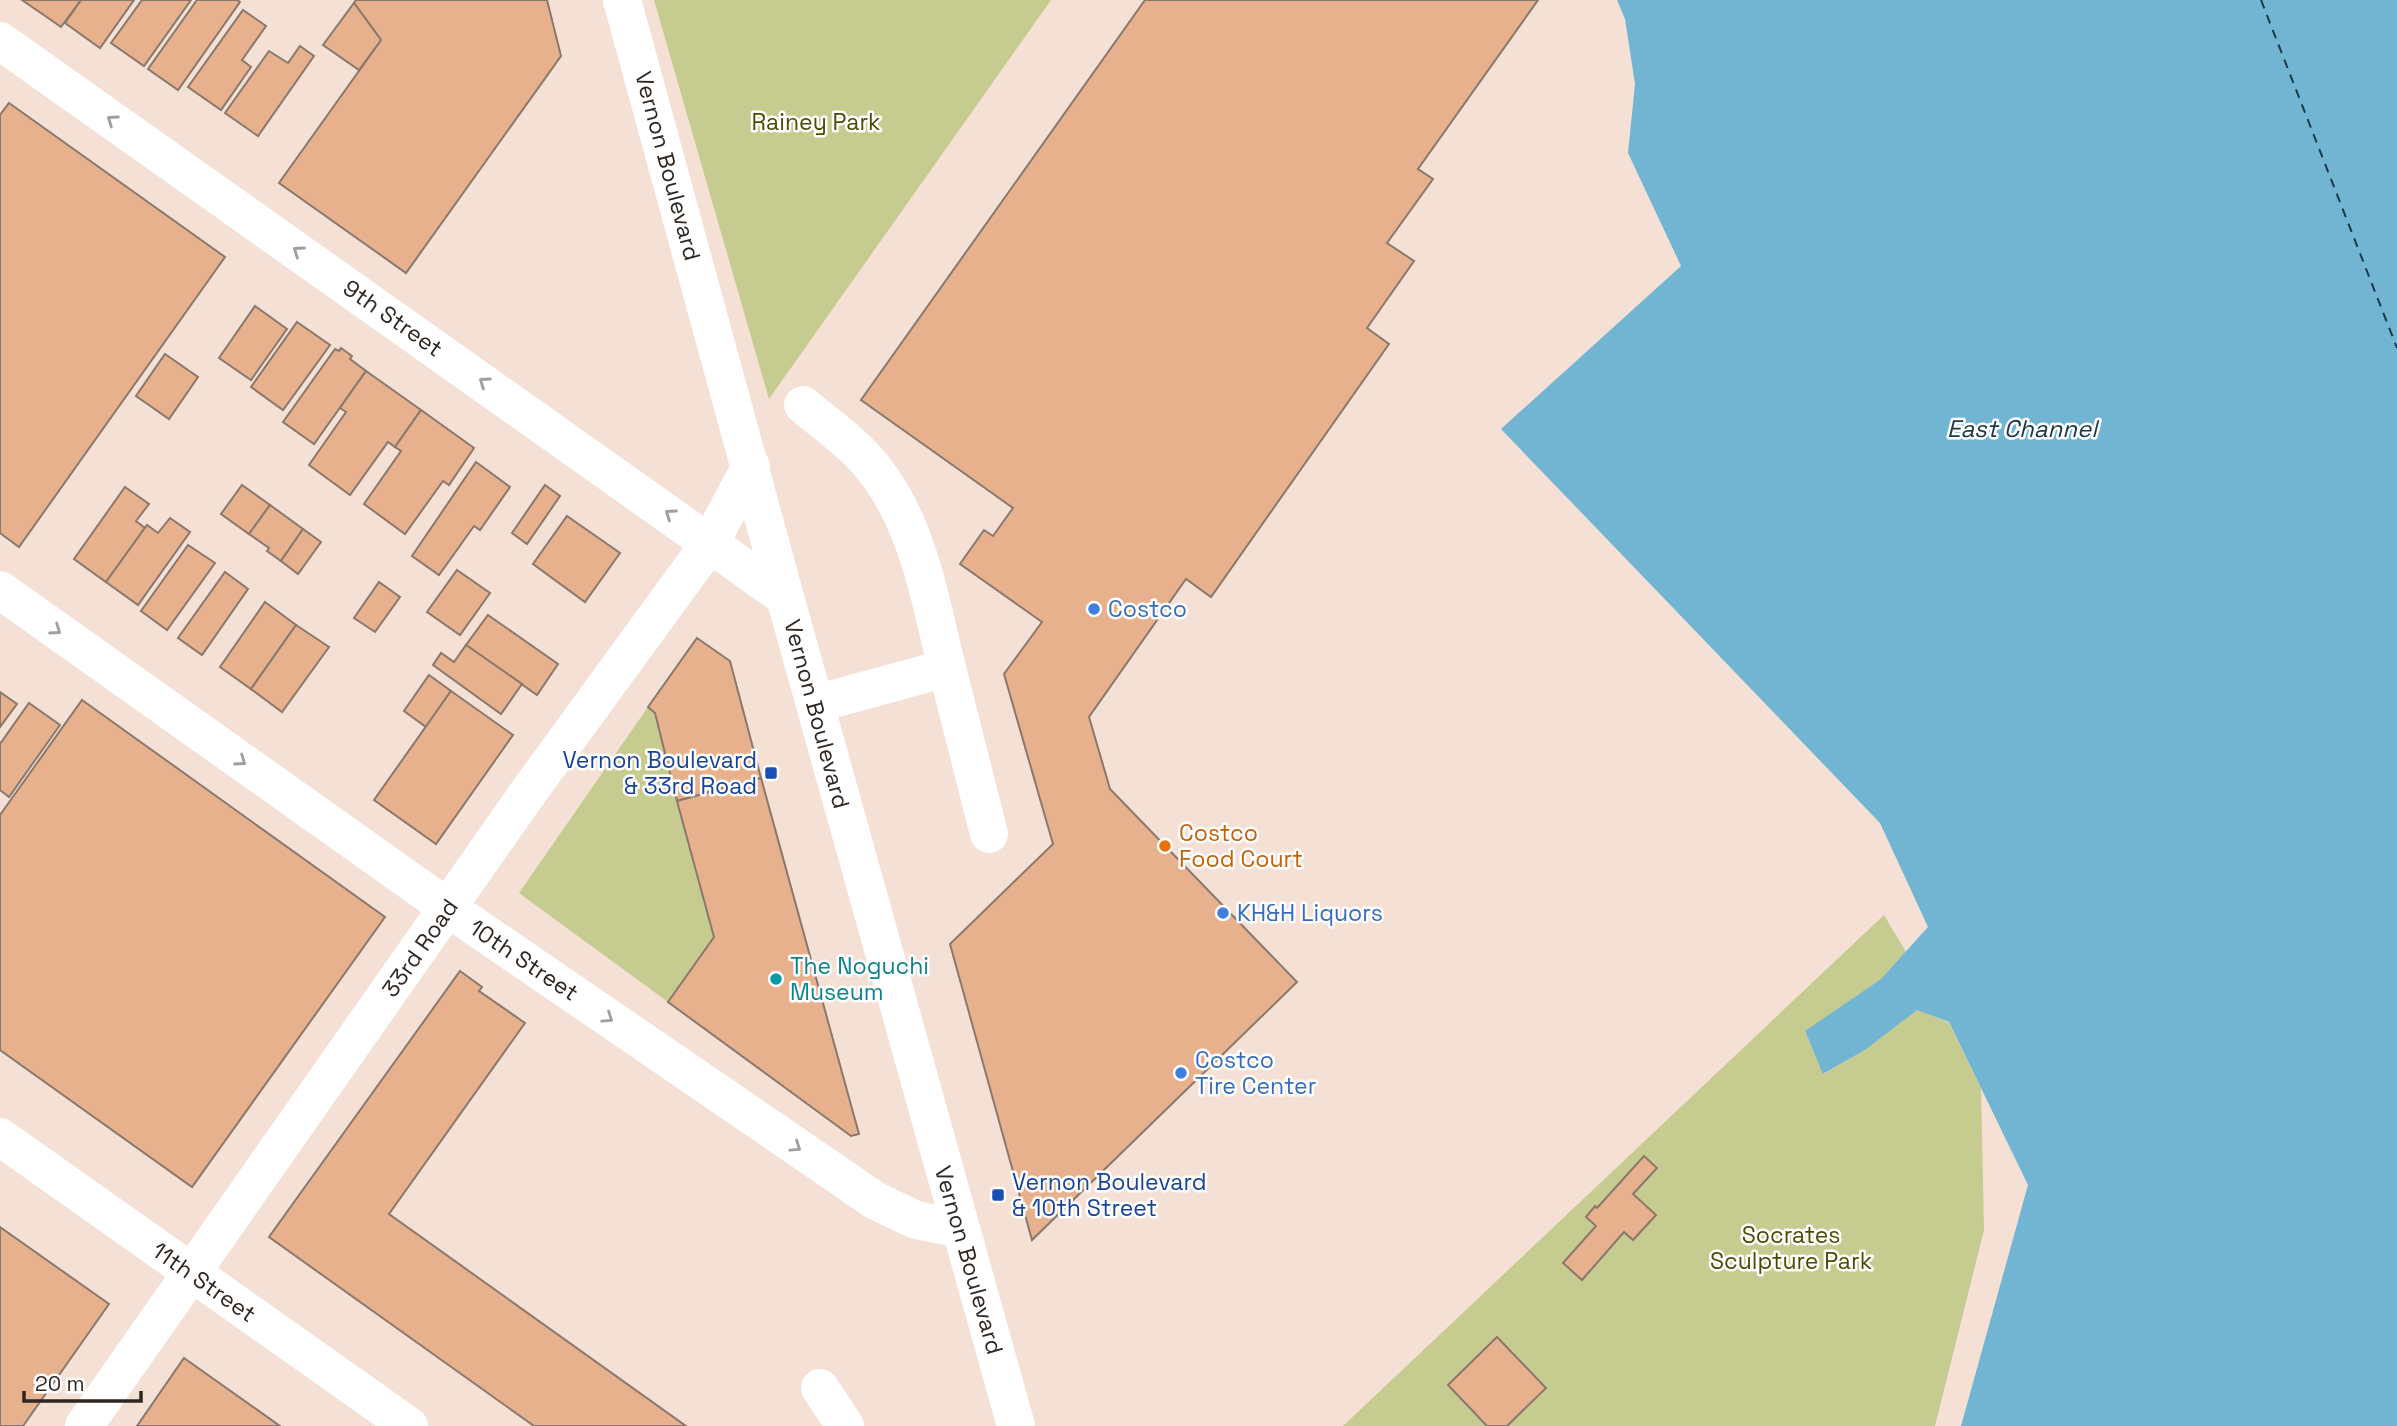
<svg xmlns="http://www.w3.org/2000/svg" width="2397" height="1426" font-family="'Space Grotesk',sans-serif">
<rect width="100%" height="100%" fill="#f4e0d4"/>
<!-- green -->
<g fill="#c6cb90">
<polygon points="654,0 1051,0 769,399"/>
<polygon points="648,707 655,713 677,801 714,937 668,1002 519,893"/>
<polygon points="1884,915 1906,952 1881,979 1805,1032 1824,1074 1865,1050 1917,1009 1949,1023 1981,1088 1984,1230 1935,1426 1343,1426"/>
</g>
<!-- water -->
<polygon fill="#72b5d2" points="1617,0 2397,0 2397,1426 1961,1426 2028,1185 1949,1022 1917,1010 1865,1050 1823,1074 1805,1031 1881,979 1928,927 1880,823 1501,429 1681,266 1628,153 1635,84 1625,19"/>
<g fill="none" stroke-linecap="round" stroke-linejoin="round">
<!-- ferry -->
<polyline stroke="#1a3946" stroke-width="2" stroke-dasharray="9 7" stroke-linecap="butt" points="2261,0 2397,348"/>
</g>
<!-- building -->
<g fill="#e8b18e" stroke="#8a786d" stroke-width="2">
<polygon points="22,0 81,0 61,27"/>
<polygon points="81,0 134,0 100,48 65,23"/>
<polygon points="142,0 191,0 144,66 111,43"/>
<polygon points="197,0 237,0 240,2 178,90 148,69"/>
<polygon points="356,0 547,0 561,56 406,273 279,183 381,40 354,3"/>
<polygon points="1145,0 1538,0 1418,169 1433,179 1387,243 1414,261 1367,328 1389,344 1211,597 1186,579 1089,717 1110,789 1297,982 1032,1240 950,944 1053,844 1004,674 1042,622 960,564 984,530 993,536 1013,508 861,400"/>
<polygon points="354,3 381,40 359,70 323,45"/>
<polygon points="243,10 266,26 242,60 251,67 221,110 188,87"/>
<polygon points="300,46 314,56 258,136 225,113 269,51 288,63"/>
<polygon points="9,103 225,257 19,547 0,533 0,115"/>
<polygon points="255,306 287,329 251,380 219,358"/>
<polygon points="297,322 330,345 283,410 251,387"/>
<polygon points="341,348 352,356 350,359 366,371 314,444 283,422 335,349 339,351"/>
<polygon points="165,354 198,377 169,419 136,396"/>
<polygon points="366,371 421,410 395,447 388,442 350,495 309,465 346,412 340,408"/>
<polygon points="421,410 474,448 449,485 443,481 405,534 364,504 401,451 395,447"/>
<polygon points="476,462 510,487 480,530 474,526 439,575 412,556"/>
<polygon points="242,485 270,505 249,534 221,514"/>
<polygon points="545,485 560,496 527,544 512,533"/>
<polygon points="125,487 149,504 136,521 145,528 106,582 74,559"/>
<polygon points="270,505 303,529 281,561 267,551 269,548 249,534"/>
<polygon points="567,516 620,553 585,602 533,564"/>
<polygon points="170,518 190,532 138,605 106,582 147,525 158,533"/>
<polygon points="303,529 321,542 298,574 281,561"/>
<polygon points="188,545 215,563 167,630 141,611"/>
<polygon points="457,570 490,593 460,635 427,612"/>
<polygon points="225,572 248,589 202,655 178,638"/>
<polygon points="379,582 400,597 375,632 354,618"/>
<polygon points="265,602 296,625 251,689 220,667"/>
<polygon points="488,615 558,664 537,695 466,645"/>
<polygon points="296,625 329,647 282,712 251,689"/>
<polygon points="697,638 730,661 761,778 677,801 655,713 648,707"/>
<polygon points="466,645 522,684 501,714 433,665 441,653 454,662"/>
<polygon points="429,675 451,691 426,727 404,711"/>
<polygon points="451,691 513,735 436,844 374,800"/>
<polygon points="0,692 17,704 0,727"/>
<polygon points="82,700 385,917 192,1187 0,1050 0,815"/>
<polygon points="29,703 60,725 9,797 0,790 0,744"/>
<polygon points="761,778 859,1134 851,1136 668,1002 714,937 677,801"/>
<polygon points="460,971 482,987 479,991 525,1023 389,1214 686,1426 534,1426 269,1237"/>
<polygon points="1644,1156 1657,1168 1633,1194 1656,1215 1633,1240 1624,1232 1582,1280 1563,1263 1596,1226 1586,1217 1595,1206 1597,1208"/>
<polygon points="0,1227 109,1304 23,1426 0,1426"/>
<polygon points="1497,1337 1546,1388 1507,1426 1487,1426 1448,1385"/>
<polygon points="184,1358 280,1426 137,1426"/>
</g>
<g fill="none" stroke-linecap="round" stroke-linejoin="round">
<!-- minor -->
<g stroke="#fff" stroke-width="38">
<polyline points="0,41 785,597"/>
<path d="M803,405C821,420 840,434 857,450C916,507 928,593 947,668L815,704"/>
<polyline points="0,590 448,908 876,1201 916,1220 960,1229"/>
<polyline points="947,668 989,834"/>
<polyline points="0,1137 409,1426"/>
<polyline points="820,1388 845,1426"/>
<polyline points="84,1426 527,794 710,543 751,466"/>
</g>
<!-- major -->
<polyline stroke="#fff" stroke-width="38" points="622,0 785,597 1016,1426"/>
</g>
<!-- one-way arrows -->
<defs><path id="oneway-chevron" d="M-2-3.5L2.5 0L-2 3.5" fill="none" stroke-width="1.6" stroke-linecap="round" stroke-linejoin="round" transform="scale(1.75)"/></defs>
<g stroke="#a19e9c">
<use href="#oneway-chevron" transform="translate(112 120) rotate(-145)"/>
<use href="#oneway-chevron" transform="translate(298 251) rotate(-145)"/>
<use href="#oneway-chevron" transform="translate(484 382) rotate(-145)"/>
<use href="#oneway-chevron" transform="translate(670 514) rotate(-145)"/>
<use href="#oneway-chevron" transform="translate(56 630) rotate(35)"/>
<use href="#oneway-chevron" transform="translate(241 761) rotate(35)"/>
<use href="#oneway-chevron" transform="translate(608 1018) rotate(34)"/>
<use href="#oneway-chevron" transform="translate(796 1147) rotate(34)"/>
</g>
<!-- markers -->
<g fill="#3f7fe0" stroke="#fff" stroke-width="2.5">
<circle cx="1094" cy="609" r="7"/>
<circle cx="1223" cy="913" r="7"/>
<circle cx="1181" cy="1073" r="7"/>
</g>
<g fill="#1a4fb4" stroke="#fff" stroke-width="2.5">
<rect x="764" y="766" width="14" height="14" rx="3.5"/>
<rect x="991" y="1188" width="14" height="14" rx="3.5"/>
</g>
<circle fill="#e8710a" stroke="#fff" stroke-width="2.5" cx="1165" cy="846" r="7"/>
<circle fill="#0f9aa8" stroke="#fff" stroke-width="2.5" cx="776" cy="979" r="7"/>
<g text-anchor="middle" stroke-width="5" stroke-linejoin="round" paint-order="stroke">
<!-- park labels -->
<g font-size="23" fill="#494c02" stroke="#fff">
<text x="816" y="130">Rainey Park</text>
<text x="1791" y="1243">Socrates<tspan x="1791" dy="26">Sculpture Park</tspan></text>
</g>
<!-- street labels -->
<g font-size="23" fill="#2e2722" stroke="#fff">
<text transform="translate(668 166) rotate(75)" y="8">Vernon Boulevard</text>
<text transform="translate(393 318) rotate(35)" y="8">9th Street</text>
<text transform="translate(817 714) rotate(75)" y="8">Vernon Boulevard</text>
<text transform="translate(420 948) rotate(-55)" y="8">33rd Road</text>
<text transform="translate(524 960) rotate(34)" y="8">10th Street</text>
<text transform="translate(969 1260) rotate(74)" y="8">Vernon Boulevard</text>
<text transform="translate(204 1282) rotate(35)" y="8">11th Street</text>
</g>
<!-- shop labels -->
<g font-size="23" fill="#366cbe" stroke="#fff" text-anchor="start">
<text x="1108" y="617">Costco</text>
<text x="1237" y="921">KH&amp;H Liquors</text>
<text x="1195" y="1068">Costco<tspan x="1195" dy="26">Tire Center</tspan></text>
</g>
<!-- transit labels -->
<g font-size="23" fill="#164399" stroke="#fff" text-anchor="end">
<text x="757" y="768">Vernon Boulevard<tspan x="757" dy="26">&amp; 33rd Road</tspan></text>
<text x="1012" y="1190" text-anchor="start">Vernon Boulevard<tspan x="1012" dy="26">&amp; 10th Street</tspan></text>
</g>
<!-- food labels -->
<g font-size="23" fill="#c56008" stroke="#fff" text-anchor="start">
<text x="1179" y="841">Costco<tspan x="1179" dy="26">Food Court</tspan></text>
</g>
<!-- culture labels -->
<g font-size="23" fill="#0d838f" stroke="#fff" text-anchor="start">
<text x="790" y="974">The Noguchi<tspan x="790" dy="26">Museum</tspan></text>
</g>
<!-- water labels -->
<g font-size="24" font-style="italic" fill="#1a3946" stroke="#fff">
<text x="2022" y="437">East Channel</text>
</g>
</g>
<!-- scale -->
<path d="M24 1391v10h117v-10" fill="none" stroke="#2e2722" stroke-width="3.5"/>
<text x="35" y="1391" font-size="21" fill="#2e2722" stroke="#ffffff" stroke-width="5" paint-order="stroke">20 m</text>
</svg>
